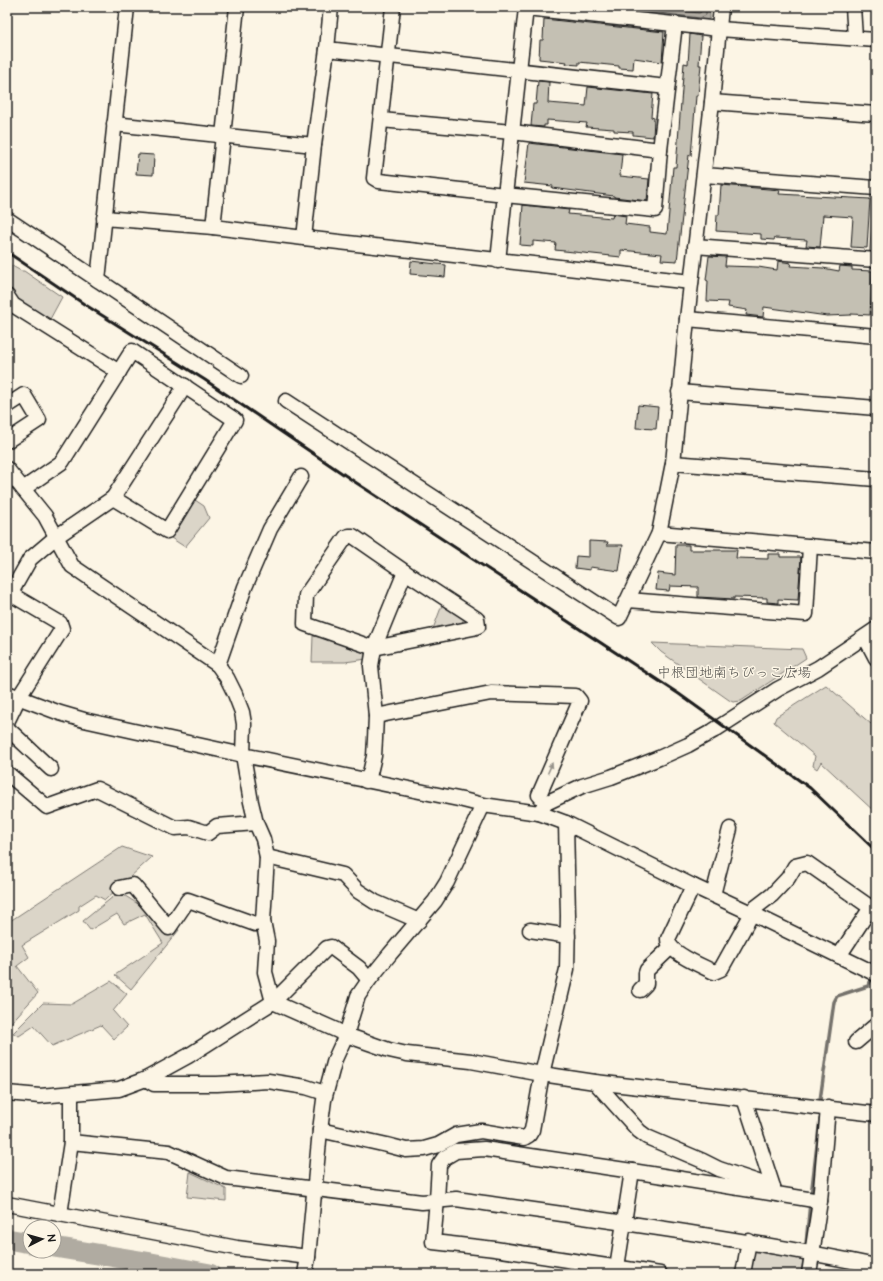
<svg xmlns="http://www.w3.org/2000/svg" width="883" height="1281" font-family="'Architects Daughter','Klee One',sans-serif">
<rect width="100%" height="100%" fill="#fcf5e5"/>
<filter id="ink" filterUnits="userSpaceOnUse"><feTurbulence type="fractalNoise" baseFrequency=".025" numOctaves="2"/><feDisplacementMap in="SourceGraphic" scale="8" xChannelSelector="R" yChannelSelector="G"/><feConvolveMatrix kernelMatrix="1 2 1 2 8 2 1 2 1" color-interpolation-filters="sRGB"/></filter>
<g filter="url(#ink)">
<!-- green -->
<g fill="#dbd5c8" stroke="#7c7872">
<polygon points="875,194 876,194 876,256 869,255"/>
<polygon points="7,263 21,271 24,271 62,297 49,321 18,301 7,288"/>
<polygon points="192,498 204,506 209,518 185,547 171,538 170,531"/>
<polygon points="442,605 464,619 461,624 433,629"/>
<polygon points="313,636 330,639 364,649 367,659 345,662 312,662"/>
<polygon points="652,643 802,649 806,658 741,701 733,702 729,700 661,652"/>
<polygon points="826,685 871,724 876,721 876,813 821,762 817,769 813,766 815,756 774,722 776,717"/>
<polygon points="122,847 152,857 105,900 96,895 79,906 79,910 22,945 29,957 17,966 38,993 7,1027 7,923"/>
<polygon points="119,892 179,930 131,989 115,975 163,943 145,914 124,924 117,914 90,930 83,921"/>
<polygon points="111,981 127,994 113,1011 127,1027 114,1039 101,1025 52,1046 34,1026 19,1036 13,1033 43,1003 72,1004"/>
<polygon points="190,1172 226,1189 226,1201 187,1197"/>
<polygon points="752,1251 804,1259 802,1274 743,1274"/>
</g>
<!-- water -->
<polygon fill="#b0aba1" stroke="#75726c" points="613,7 710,7 710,18 701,23 612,11"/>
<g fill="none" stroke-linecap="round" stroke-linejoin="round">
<!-- shore -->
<g stroke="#575551" stroke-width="1">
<polyline points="617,7 618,8 700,18 706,15 706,7"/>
<polyline points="649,7 699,13 701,12 701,7"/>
</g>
<!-- stream -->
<g stroke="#75726c" stroke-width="3.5">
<polyline points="820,1100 834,1002 837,996 868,986 871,980"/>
<polyline points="811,1196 820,1119"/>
<polyline points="806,1244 810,1203"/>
<polyline points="802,1274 804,1261"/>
</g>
<!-- river -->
<g stroke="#b0aba1" stroke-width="21">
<polyline points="7,1239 30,1243"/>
<polyline points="54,1247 146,1262 210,1274"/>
</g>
</g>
<!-- building -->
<g fill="#c4c0b3" stroke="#1c1c1c">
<polygon points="544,19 664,32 662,62 634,58 633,69 619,68 619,66 579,62 579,65 566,64 567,62 539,59 540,40 543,40"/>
<polygon points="690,34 701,36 699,65 701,65 698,96 696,96 691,156 689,155 677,261 661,260 662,254 621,250 621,257 555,250 556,243 533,241 533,246 520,245 523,205 569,210 568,214 612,218 613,214 626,216 625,224 650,227 650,232 667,234 673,167 676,167 684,63 688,64"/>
<polygon points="538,81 549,82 548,103 586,106 588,87 653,94 651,117 654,118 653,137 633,135 633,132 614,131 614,129 586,127 587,123 547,120 547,125 544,125 544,127 531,126 533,104 536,104"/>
<polygon points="529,143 622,154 620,176 649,179 647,201 614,197 614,196 552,188 553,186 524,183"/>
<polygon points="138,154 154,155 153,175 136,174"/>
<polygon points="721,185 780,190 779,194 870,199 867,248 851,247 853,217 823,215 820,247 806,246 807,240 775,238 774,240 761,239 761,234 716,231 717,215 719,215"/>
<polygon points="709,256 726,257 725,266 758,267 777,270 778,261 791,263 790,266 823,268 839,271 840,266 852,267 852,270 872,271 870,315 851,314 851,315 827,316 764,307 763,317 746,315 747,310 728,307 729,302 707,301 708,281 706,280"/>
<polygon points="411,261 446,265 445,277 410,274"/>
<polygon points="638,405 658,407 656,429 636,428"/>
<polygon points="589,541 608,542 607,545 623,545 619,571 590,567 590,570 575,568 576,556 589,557"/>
<polygon points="676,545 689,545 689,550 737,550 736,558 768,559 768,554 780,554 780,557 801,557 798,600 778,599 778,603 767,602 767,598 734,597 734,599 698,597 698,587 670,586 669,591 656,590 658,573 675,575"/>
</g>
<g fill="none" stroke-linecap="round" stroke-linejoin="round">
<defs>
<g id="minor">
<polyline points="331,7 327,49 667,87"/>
<polyline points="393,7 374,178 379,181 505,195 498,261"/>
<polyline points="853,7 855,38"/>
<polyline points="675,24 660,150 655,210 505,195 526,8 719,29 876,40"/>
<polyline points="712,102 876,114"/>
<polyline points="381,120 512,132 660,150"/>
<polyline points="114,124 314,145"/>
<polyline points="704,175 876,188"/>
<polyline points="104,218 213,227 304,238 691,282"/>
<polyline points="7,219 241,376"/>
<polyline points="213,227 237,7"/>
<polyline points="304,238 314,145 327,49"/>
<polyline points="695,246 876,260"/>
<polyline points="98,280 127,7"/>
<polyline points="7,296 13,305 119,372"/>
<polyline points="687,319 876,336"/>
<polyline points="679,392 876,408"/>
<polyline points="286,401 619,618 659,533 673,463 687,319 712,102 721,7"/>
<polyline points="7,406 24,395 39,420 7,441"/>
<polyline points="673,463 876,479"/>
<polyline points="7,469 45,516 72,566 218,665 227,678 235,694 242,712 244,724 243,755 251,802 256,823 263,839 267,857 263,921 267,941 265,972 273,1002"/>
<polyline points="23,489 62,462 132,351 235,420 167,531 113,498"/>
<polyline points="659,533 876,552"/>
<polygon points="349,536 353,536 405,572 477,619 478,626 473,628 374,648 305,624 306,595 346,537"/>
<polyline points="628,600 806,614 810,546"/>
<polyline points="865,637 876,658"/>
<polyline points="218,665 245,587 270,529 301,477"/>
<polyline points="7,693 60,713 84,720 243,755 463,800 483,805 539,813 566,823 693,886 751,913 876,974"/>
<polyline points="376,716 491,693 576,696 580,701 539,795 546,803"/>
<polyline points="7,722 19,697 62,629 60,623 14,596 13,589 30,559 56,537 113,498 185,386"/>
<polyline points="7,728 51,769"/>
<polyline points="7,773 47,807 97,789 175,828 189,827 208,833 217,826 256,823"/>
<polyline points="366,781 370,773 374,756 375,739 376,716 371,666 374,648 405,572"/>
<polyline points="539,813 546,803 582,786 611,777 659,758 688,745 713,731 778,689 818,668 876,629"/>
<polyline points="267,857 343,875 358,891 375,902 419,921"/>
<path d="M693,886L668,939C668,953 702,966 714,972L721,969L755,908L772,895L788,878L795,866L807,863L867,905L869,908L868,912L839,956"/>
<polyline points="119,888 133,885 169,928 188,900 255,924 263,921"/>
<polyline points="713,895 730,829"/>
<polyline points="530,930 568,936"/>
<polyline points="640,990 646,984 646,973 647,970 671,947"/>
<polyline points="273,1002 336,1030 346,1035 389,1050 407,1054 471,1061 542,1074 595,1082 876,1114"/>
<polyline points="856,1042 876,1025"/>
<polyline points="146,1079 154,1084 217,1084 268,1081 306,1087 325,1093"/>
<polyline points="595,1082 639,1131 647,1137 703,1161 719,1169 773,1187"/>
<polyline points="7,1093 40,1096 119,1089 146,1079 188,1056 273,1002 327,948 331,947 359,968 369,980"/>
<polyline points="744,1098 773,1187"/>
<polyline points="320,1130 387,1145 406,1150 424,1149 438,1145 456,1135 481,1131 524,1138 529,1135 532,1130 542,1074 567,969 568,916 566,823"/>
<path d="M71,1142L169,1152L226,1178L422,1202L456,1199C596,1219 737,1237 876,1266"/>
<polyline points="7,1204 237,1248 308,1257"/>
<polyline points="60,1214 71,1142 71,1094"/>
<polyline points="617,1267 632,1171"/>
<polyline points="305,1274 308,1257 320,1130 324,1100 335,1059 346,1035 358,996 369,980 390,954 435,901 447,882 483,805"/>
<polyline points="660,1274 495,1249 433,1242 437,1200 439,1165 444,1158 456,1151 484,1149 632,1171 820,1201"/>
<polyline points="743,1274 749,1241"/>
<polyline points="809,1274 820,1201 828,1108"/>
</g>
</defs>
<!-- minor casing -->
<use href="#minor" stroke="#1c1c1c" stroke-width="17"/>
<!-- minor -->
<use href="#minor" stroke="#fcf5e5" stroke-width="14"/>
<!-- rail -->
<polyline stroke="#1c1c1c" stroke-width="3" points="7,252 84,304 205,380 355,482 679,694 810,788 876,851"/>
</g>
<!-- one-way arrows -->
<defs><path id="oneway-solid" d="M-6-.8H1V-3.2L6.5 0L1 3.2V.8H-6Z"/></defs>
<use fill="#97938b" href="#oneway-solid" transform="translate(550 768) rotate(-66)"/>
</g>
<g text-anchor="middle" stroke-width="3" stroke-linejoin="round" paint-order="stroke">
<!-- park labels -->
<g font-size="14" fill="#555450" stroke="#fcf5e5">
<text x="734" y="677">中根団地南ちびっこ広場</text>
</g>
</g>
<!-- margin -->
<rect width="883" height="1281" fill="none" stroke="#fcf5e5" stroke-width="24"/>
<rect x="12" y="12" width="859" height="1257" fill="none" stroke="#1c1c1c" stroke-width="1.5" filter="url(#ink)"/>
<!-- north arrow -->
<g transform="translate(42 1239) rotate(84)"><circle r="19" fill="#fcf5e5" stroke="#a29e95"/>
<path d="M0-3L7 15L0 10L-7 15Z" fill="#1c1c1c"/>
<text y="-6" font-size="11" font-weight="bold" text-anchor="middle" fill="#1c1c1c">N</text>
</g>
</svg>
